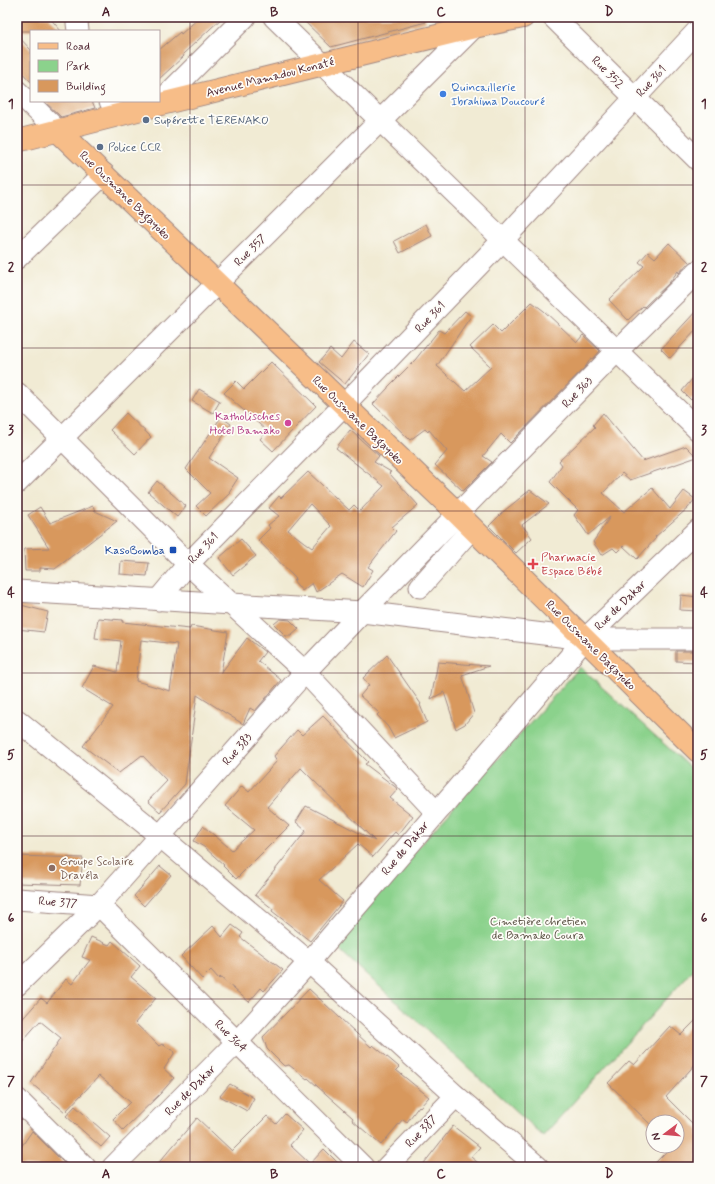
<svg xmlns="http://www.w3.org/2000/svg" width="715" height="1184" font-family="Mynerve,sans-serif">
<rect width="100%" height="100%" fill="#fdfcf7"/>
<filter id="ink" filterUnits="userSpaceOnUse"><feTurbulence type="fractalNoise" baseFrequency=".025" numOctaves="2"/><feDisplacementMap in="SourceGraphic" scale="8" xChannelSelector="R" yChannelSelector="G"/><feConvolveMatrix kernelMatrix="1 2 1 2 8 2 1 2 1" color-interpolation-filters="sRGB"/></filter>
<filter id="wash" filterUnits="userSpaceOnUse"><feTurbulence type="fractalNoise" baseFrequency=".012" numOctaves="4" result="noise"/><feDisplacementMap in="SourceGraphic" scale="16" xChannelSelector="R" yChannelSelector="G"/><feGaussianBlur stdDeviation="0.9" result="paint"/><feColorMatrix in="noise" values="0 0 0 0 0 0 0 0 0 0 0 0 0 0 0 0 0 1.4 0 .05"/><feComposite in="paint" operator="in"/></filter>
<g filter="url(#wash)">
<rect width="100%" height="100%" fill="#f1ebd4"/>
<!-- green -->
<polygon fill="#8bd28c" stroke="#6a785c" points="580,667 698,775 698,964 543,1136 332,943"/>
<g id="blocks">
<!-- building -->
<g fill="#d8985d" fill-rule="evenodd">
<polygon points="17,17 49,17 61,31 17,31"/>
<polygon points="200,17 223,17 183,54 184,56 159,79 159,50 180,32 181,34"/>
<polygon points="300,17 425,17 426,22 331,47"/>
<polygon points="17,35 31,50 31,82 17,67"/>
<polygon points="44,101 92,101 95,108 61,117"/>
<polygon points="426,224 432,236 400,253 394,241"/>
<polygon points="669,243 689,262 679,273 678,271 669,283 644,307 643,306 628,320 609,300 644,266 639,262 648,252 655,258"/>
<polygon points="532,302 544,311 577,342 583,335 600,351 593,359 591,358 586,366 510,443 501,434 483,456 492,462 463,491 435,465 447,451 429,430 428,432 425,429 410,440 373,404 388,388 388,387 415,360 439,330 444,333 465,311 471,316 437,366 465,391 491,367 470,347 493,325 501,333"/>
<polygon points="698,309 698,328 670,358 661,349"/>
<polygon points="354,342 369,354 345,384 319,362 330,349 341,359"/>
<polygon points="271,362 316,406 273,451 260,439 267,431 224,393 236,381 244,389"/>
<polygon points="698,372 698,393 691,400 682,391"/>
<polygon points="199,389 220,401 213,413 192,401"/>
<polygon points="126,413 151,437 135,454 110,430"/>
<polygon points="603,413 643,461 686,446 697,457 630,480 622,473 603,493 624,512 652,488 670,509 684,491 695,499 688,508 655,537 656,538 637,559 623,546 617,552 613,548 602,555 593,542 610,517 588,535 574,515 578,510 550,482 562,465 559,461 595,427 593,425"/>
<polygon points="221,417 231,424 209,458 238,478 229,492 230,493 206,516 196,506 210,493 186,469"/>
<path d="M350,430L379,456L374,462L391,472L389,473L418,505L392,527L396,531L368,567L373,570L363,587L342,574L316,592L312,583L302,591L293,580L296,579L258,540L270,528L268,525L279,516L269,508L279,496L281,498L308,472L349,510L354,505L360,511L384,486L336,448ZM310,504L331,526L312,548L288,530Z"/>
<polygon points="157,481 186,506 177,517 148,492"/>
<polygon points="530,490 549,504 522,525 532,538 516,553 489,526 504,511"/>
<polygon points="93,506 95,511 117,521 55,569 40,568 40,571 25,571 24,549 49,548 28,515 40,507 50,523"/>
<polygon points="241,539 256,556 233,575 219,558"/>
<polygon points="121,561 149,563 147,576 120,574"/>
<polygon points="681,595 698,597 698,611 680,610"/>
<polygon points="17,604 48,612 44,632 17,629"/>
<path d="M98,618L123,620L122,622L190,629L191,626L228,632L221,673L247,638L265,652L258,661L281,680L255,711L250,708L243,724L197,695L185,784L160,812L148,801L167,781L142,755L119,773L83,746L113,707L82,688L94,666L117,672L121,641L95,638ZM141,640L177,644L170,691L136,681Z"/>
<polygon points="280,619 290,620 299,629 291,636 286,636 274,624"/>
<polygon points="676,651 698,651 698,662 676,661"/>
<polygon points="387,655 421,704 420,705 427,722 394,738 388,727 377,715 379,713 360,696 369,685 363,678"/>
<polygon points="438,662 489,666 462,675 474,713 465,724 456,729 444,692 431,699"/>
<polygon points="323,716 368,762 365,764 398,789 390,798 413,816 398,835 395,832 373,857 358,844 319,880 343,901 310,941 272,911 273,909 255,895 306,831 296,822 306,806 375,841 301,768 267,807 289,826 236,879 223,866 224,865 204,847 194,841 203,826 232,850 254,830 225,806 242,786 249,792 277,761 274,756 297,730 302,735"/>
<polygon points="17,856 83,858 80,885 17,883"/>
<polygon points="160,866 171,875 144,906 134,896"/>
<polygon points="232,925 243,933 240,937 283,970 264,991 261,988 249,1002 220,977 219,979 211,970 202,979 181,956 213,926 222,937"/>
<polygon points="91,937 109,945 112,941 140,966 131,977 156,998 135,1023 159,1046 162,1044 175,1052 164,1069 174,1078 160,1094 123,1130 113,1119 130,1102 99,1076 65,1112 31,1083 61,1038 40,1021 17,1047 17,1025 41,998 47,1003 66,979 72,984 90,960 82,957"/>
<polygon points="309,989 371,1047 373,1045 399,1067 396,1070 429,1097 420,1107 419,1106 407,1122 403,1119 381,1145 352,1120 353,1118 308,1078 307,1079 289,1065 284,1066 267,1049 263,1037"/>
<polygon points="698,1018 698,1061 666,1097 698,1129 698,1167 651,1167 672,1146 677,1146 677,1122 653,1122 653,1127 608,1083 629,1061 634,1065 670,1026 681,1035"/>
<polygon points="230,1084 254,1098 247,1111 220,1096"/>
<polygon points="75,1106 110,1137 101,1147 66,1116"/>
<polygon points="285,1114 303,1130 290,1145 310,1164 324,1149 342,1167 155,1167 197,1118 232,1151 267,1116 276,1124"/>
<polygon points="453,1126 480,1147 471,1157 483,1167 421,1167"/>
<polygon points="32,1131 68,1167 41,1167 17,1165 17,1153"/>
</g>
</g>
</g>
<g filter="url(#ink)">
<use href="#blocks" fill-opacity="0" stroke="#9e8580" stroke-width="1"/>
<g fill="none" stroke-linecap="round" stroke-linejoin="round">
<defs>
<g id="minor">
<polyline points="274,17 698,430"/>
<polyline points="553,17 698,160"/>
<polyline points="78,31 77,23 79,17"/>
<polyline points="17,91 58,131"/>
<polyline points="110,101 117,115"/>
<polyline points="157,105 245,17"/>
<polyline points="17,258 104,174"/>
<polyline points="17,393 188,564 305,672 436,812"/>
<polyline points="17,483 478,23"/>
<polyline points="420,587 472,528"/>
<polyline points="17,591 362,612 585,639 698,639"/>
<polyline points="158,600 188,564 343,406 503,240 698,30"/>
<polyline points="17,720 160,836 309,962 456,1096 538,1167"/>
<polyline points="17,899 99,905 363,1167"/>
<polyline points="17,985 99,905 305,672 362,612 617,351 698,271"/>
<polyline points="17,1099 85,1167"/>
<polyline points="113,1167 237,1042 309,962 585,639 698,530"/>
<polyline points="387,1167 456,1096"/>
</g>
<g id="major">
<polyline points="58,131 458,514 698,751"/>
<polyline points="17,141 157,105 474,27 523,17"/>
</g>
</defs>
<!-- minor casing -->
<use href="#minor" stroke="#9e8580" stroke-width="23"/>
<!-- major casing -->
<use href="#major" stroke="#9e8580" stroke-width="24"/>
<!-- minor -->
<use href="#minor" stroke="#fff" stroke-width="21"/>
<!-- major -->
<use href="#major" stroke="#f7bd88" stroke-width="22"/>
</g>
</g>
<!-- grid -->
<path fill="none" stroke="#4a1f2b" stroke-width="1" stroke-opacity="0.55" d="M190,17V1167M358,17V1167M525,17V1167M17,185H698M17,348H698M17,511H698M17,673H698M17,836H698M17,999H698"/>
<!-- markers -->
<circle fill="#3f7fe0" stroke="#fdfcf7" stroke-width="1.5" cx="443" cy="94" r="4"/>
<g fill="#5c6f8a" stroke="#fdfcf7" stroke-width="1.5">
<circle cx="146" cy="120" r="4"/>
<circle cx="100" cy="147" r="4"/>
</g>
<circle fill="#d1479c" stroke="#fdfcf7" stroke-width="1.5" cx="288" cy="423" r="4"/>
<rect fill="#1a4fb4" stroke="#fdfcf7" stroke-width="1.5" x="169" y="546" width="8" height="8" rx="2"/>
<path fill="#e0444e" stroke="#fdfcf7" stroke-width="1.5" d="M531 558h4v4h4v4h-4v4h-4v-4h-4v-4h4z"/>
<circle fill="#8d6e63" stroke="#fdfcf7" stroke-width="1.5" cx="52" cy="868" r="4"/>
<g text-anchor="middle" stroke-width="3.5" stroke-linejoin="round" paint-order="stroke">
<!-- street labels -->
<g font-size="12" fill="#4a1f2b" stroke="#fdfcf7">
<text transform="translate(608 72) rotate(45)" y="4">Rue 352</text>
<text transform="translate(270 77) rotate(-14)" y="4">Avenue Mamadou Konaté</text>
<text transform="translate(651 81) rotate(-47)" y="4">Rue 361</text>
<text transform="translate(125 195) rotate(44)" y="4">Rue Ousmane Bagayoko</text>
<text transform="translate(250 250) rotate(-45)" y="4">Rue 357</text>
<text transform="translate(430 317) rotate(-46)" y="4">Rue 361</text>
<text transform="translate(577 392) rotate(-46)" y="4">Rue 363</text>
<text transform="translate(358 420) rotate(44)" y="4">Rue Ousmane Bagayoko</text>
<text transform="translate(203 548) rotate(-46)" y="4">Rue 361</text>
<text transform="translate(620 605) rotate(-44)" y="4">Rue de Dakar</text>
<text transform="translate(591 645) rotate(45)" y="4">Rue Ousmane Bagayoko</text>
<text transform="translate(237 749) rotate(-49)" y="4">Rue 383</text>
<text transform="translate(405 848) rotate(-50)" y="4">Rue de Dakar</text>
<text transform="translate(58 902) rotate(4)" y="4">Rue 377</text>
<text transform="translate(231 1036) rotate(45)" y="4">Rue 364</text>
<text transform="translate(190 1090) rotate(-45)" y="4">Rue de Dakar</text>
<text transform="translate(421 1131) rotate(-46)" y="4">Rue 387</text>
</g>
<!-- shop labels -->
<g font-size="12" fill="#366cbe" stroke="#fdfcf7" text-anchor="start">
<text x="451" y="91">Quincaillerie<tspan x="451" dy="14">Ibrahima Doucouré</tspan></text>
</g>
<!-- service labels -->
<g font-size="12" fill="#4e5e75" stroke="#fdfcf7" text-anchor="start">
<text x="154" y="124">Supérette TERENAKO</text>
<text x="108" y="151">Police CCR</text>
</g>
<!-- hotel labels -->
<g font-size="12" fill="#b23c85" stroke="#fdfcf7" text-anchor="end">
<text x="280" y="420">Katholisches<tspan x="280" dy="14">Hotel Bamako</tspan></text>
</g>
<!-- transit labels -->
<g font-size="12" fill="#164399" stroke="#fdfcf7" text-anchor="end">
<text x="165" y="554">KasoBomba</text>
</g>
<!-- health labels -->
<g font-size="12" fill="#be3a42" stroke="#fdfcf7" text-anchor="start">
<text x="541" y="561">Pharmacie<tspan x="541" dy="14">Espace Bébé</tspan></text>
</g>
<!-- education labels -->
<g font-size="12" fill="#785e54" stroke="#fdfcf7" text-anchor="start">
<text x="60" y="865">Groupe Scolaire<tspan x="60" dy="14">Dravéla</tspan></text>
</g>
<!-- park labels -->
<g font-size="12" fill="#5e5548" stroke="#fdfcf7">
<text x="538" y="925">Cimetière chretien<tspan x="538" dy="14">de Bamako Coura</tspan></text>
</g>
</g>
<!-- margin -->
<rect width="715" height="1184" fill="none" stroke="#fdfcf7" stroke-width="44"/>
<!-- legend -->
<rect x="30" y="30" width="130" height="72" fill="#fdfcf7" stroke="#b5a4a5"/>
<rect x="38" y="43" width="20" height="6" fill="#f7bd88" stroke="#b5a4a5"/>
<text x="66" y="50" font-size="12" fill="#4a1f2b">Road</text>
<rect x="38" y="60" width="20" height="12" fill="#8bd28c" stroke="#b5a4a5"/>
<text x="66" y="70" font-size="12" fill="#4a1f2b">Park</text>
<rect x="38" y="80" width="20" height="12" fill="#d8985d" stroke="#b5a4a5"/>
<text x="66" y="90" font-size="12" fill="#4a1f2b">Building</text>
<!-- north arrow -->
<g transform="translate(665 1134) rotate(254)"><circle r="19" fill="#fdfcf7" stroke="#b5a4a5"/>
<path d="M0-3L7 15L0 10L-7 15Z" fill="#d1495b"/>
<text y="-6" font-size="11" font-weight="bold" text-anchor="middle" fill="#4a1f2b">N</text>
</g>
<rect x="22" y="22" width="671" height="1140" fill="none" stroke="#4a1f2b" stroke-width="1.5"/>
<g font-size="13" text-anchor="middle" font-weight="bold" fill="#4a1f2b">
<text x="106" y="16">A</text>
<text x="274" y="16">B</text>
<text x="441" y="16">C</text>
<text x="609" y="16">D</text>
<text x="11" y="108">1</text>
<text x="704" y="108">1</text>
<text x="11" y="271">2</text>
<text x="704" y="271">2</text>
<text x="11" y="434">3</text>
<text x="704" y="434">3</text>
<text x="11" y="597">4</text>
<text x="704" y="597">4</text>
<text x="11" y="759">5</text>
<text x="704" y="759">5</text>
<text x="11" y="922">6</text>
<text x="704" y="922">6</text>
<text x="11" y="1085">7</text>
<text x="704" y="1085">7</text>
<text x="106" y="1178">A</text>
<text x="274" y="1178">B</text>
<text x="441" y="1178">C</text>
<text x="609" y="1178">D</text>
</g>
</svg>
